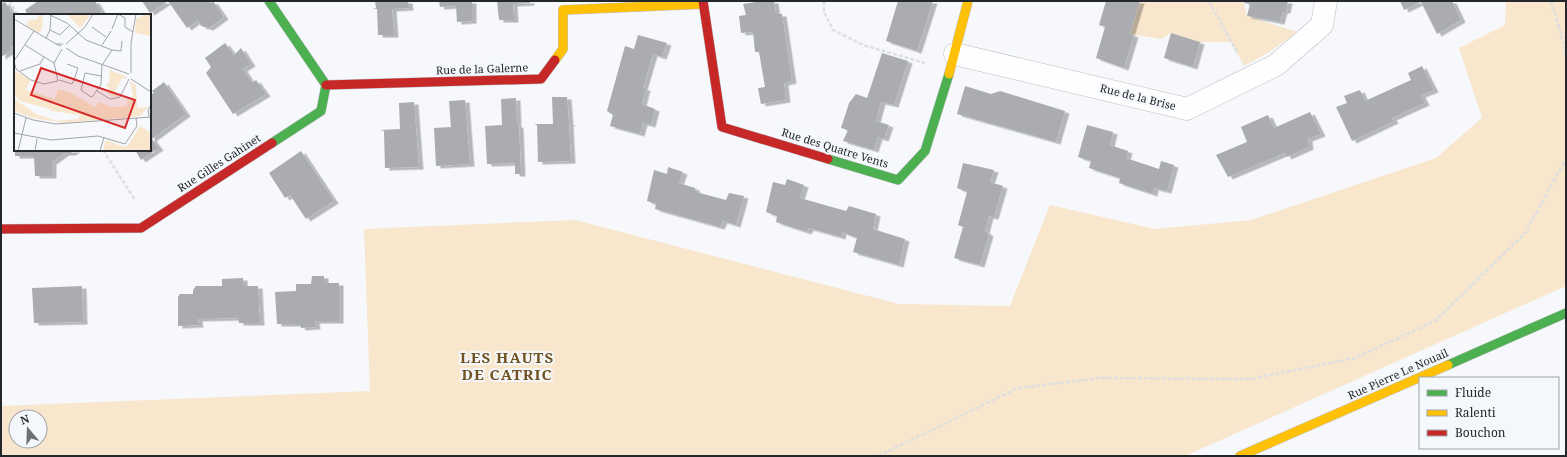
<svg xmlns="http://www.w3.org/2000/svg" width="1567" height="457" font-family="'Noto Serif',serif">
<defs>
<filter id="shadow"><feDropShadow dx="4.5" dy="2.5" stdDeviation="0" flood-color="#0004"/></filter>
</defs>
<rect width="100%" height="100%" fill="#f6f8fb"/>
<!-- green -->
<g fill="#f8e6cd" fill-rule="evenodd">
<polygon points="1140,1 1242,1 1244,3 1247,16 1297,32 1271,51 1244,66 1231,42 1200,42 1171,33 1161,39 1130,34"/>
<path d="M1506,1H1566V286L1185,456H1V406L370,391L364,229L575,220L899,304L1010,306L1050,205L1155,229L1251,220L1436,158L1482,118L1459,48L1505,25ZM16,417H40V441H16Z"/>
</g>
<!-- building -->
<g fill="#aaacb0" filter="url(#shadow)">
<polygon points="38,1 95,1 102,12 97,15 28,15 25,10"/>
<polygon points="142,1 209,1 211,3 213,1 224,17 209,28 201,26 198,20 187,28 168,1 150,13"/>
<polygon points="375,1 408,1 409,8 392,9 394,35 378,35 377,9 373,9 376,8"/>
<polygon points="439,1 472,1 472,21 457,22 456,6 440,7"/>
<polygon points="497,1 530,1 530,3 513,4 514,20 499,20"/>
<polygon points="763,1 774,1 776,14 782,14 792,81 784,83 786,100 761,104 758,88 765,87 759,52 755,52 753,32 741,33 739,16 746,15 743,4"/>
<polygon points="898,1 933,1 917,51 886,41"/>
<polygon points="1106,1 1140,1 1130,34 1134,35 1124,68 1096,58 1105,27 1099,25"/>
<polygon points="1245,1 1288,1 1286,11 1283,11 1280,22 1247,16 1250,4 1244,3"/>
<polygon points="1400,1 1452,1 1461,20 1437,34 1421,2 1404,10"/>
<polygon points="5,2 15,17 15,44 10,47 12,50 1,57 1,4"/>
<polygon points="1171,33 1200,42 1193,67 1164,58"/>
<polygon points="638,35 667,43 662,57 653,54 643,88 646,88 642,104 655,109 651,125 643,123 640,134 610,126 613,115 607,111 625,46 634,49"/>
<polygon points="225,43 234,55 241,48 251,64 243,69 252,83 256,80 266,94 233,114 206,73 211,67 205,58"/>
<polygon points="882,53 908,61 894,105 881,102 876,121 889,125 884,139 878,137 874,150 843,141 848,130 841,128 849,103 856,94 867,98"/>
<polygon points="1422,66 1434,90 1421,95 1425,103 1392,118 1394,121 1352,141 1336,107 1347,103 1344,96 1360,90 1365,101 1411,80 1408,73"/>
<polygon points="164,82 186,114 152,139 159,148 141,160 135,150 150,150 150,95 154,93 152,91"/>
<polygon points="965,86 991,94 1000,91 1065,111 1056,142 957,114"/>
<polygon points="552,97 567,97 569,123 572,123 569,124 571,161 538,162 537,125 534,124 553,124"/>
<polygon points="516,98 517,125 519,125 521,174 515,174 515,163 487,164 485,126 502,125 501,99"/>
<polygon points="465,100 470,164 436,166 434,128 451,127 449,101"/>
<polygon points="414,102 419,167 385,168 384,131 380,130 400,129 399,103"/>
<polygon points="1310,112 1321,134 1308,139 1309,147 1287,157 1285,153 1228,177 1216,155 1247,142 1241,127 1268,115 1274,128"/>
<polygon points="1087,125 1113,132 1110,145 1128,151 1126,158 1159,169 1161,161 1174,165 1167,191 1154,188 1153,194 1119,183 1120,178 1089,168 1091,161 1078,157"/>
<polygon points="15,150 76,150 71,153 65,153 52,162 52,176 35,176 34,156 15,156"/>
<polygon points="301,151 334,201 306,219 290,195 285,198 269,173"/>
<polygon points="963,163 994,170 990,182 1003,186 994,217 989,216 985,231 989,234 980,265 954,258 963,227 958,225 967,192 957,188"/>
<polygon points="668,167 683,172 679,183 695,188 696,192 726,200 729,193 744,196 736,225 723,221 720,227 655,209 656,204 647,201 654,170 667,174"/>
<polygon points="787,179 804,185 800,198 846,211 849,206 876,214 873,229 905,239 899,265 853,252 857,238 842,232 841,237 809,228 807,232 776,222 777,216 766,212 773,182 785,185"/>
<polygon points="312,276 324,276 324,283 339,283 339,321 315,321 316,327 301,328 300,324 277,324 275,292 296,291 296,284 311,284"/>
<polygon points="243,278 243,286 258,286 260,323 239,323 238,318 198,319 199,325 178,326 178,297 180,294 193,294 193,290 196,286 222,286 222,279"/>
<polygon points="82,286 83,322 34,323 32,288"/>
</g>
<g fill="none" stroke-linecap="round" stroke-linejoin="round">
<defs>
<polyline id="street" points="955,54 1187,109 1276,65 1322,25 1326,1"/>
<g id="fast">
<polyline points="269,1 326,85 321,111 272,143"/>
<polyline points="828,159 898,180 925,151 949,74"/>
<polyline points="1448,365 1566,313"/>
</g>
<g id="slow">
<polyline points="555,60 563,49 563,10 703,4"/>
<polyline points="949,74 968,1"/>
<polyline points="1240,456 1448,365"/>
</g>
<g id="jam">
<polyline points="703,1 722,127 828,159"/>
<polyline points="326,85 541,79 555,60"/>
<polyline points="1,229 141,228 272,143"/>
</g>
</defs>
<!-- street casing -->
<use href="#street" stroke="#bcbfc2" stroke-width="23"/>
<!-- fast casing -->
<use href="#fast" stroke="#bcbfc2" stroke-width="10"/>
<!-- slow casing -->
<use href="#slow" stroke="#bcbfc2" stroke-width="10"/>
<!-- jam casing -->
<use href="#jam" stroke="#bcbfc2" stroke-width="10"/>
<!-- path -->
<g stroke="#dedfe0" stroke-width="2.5" stroke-dasharray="4 2" stroke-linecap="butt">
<polyline points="9,1 18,15"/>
<polyline points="824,1 824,12 833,30 863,45 925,63"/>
<polyline points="1209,1 1238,54"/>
<polyline points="1551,1 1564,44 1566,57"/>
<polyline points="103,150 135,200"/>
<polyline points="878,456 1018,388 1099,378 1250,379 1355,358 1435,321 1525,233 1566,159"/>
</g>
<!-- street -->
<use href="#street" stroke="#fefefe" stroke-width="22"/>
<!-- fast -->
<use href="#fast" stroke="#4caf50" stroke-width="9"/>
<!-- slow -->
<use href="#slow" stroke="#ffc107" stroke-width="9"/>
<!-- jam -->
<use href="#jam" stroke="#c62828" stroke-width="9"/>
</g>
<g text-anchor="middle" stroke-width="4" stroke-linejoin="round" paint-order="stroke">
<!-- street labels -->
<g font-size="11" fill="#24282c" stroke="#f4f8fd">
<text transform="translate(482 69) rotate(-2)" y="4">Rue de la Galerne</text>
<text transform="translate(1138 97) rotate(14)" y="4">Rue de la Brise</text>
<text transform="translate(835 148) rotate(17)" y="4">Rue des Quatre Vents</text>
<text transform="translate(219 163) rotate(-33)" y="4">Rue Gilles Gahinet</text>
<text transform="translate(1398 374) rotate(-24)" y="4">Rue Pierre Le Nouail</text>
</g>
<!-- district labels -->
<g font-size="15" font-weight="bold" letter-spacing="1" fill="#71511d" stroke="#f4f8fd">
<text x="507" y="363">LES HAUTS<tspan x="507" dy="17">DE CATRIC</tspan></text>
</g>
</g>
<!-- overview -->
<g transform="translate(14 14)">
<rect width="137" height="137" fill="#f6f8fb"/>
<path d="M24,0H29L28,15L25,19L12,11L15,6L24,5ZM53,0H73L76,2L66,14ZM130,1H137V22L121,19L122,5ZM0,56L16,66L12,76L41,85L44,75L57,79L81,93L86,88L97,93L113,92V87L117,86L119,81L116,67L122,71L123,94L133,93L128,101L119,103L49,109L19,104L0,97V85L22,100L43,107L64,105L67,101L37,97L36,95L6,87L0,80ZM96,56L113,63L111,65L108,64L101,78L104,82L100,83L94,79L95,74L92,71L95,69ZM126,112L137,119V137H89L92,126L110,133L115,130Z" fill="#f8e6cd"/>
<path fill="none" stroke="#a2a5a8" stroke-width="1" d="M104,0L111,4V13L119,18M36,1L53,9L72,26L98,36L88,51L87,70L79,82L77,83L67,76L71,59L87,62M0,5L42,30M78,13L92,23M98,15L104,0M36,16L46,21L56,11M32,24L36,16L37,1M52,30L71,13L79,0M11,31L40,49M88,31L97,17M47,32L42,30H49M52,34L64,42L115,60M98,36L107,37L108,27M0,47L2,55L17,66L30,70L44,67L40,49L48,35M0,47L20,17M53,50L64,54L60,66M6,57L26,50L30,43M117,59V29L122,0M117,65L137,78M45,66L58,70L60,66L69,68M83,77L96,85L102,84L106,83L115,65M0,99L19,106L42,110L137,103M135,103L134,96L137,91M0,119L37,126L84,122L111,130L123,112L122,104M4,137L12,104M21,137L23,125M86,137L90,123"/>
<path fill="#d62828" fill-opacity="0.15" stroke="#d62828" stroke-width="2" d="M27,54L121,86L111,114L17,81Z"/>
<rect width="137" height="137" fill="none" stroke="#24282c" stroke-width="2"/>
</g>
<!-- border -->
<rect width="1567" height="457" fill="none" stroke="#24282c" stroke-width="4"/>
<!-- legend -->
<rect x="1419" y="377" width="140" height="72" fill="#f4f8fd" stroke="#a1a5a9"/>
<rect x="1427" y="390" width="20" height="6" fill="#4caf50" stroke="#a1a5a9"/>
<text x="1455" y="397" font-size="12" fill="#24282c">Fluide</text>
<rect x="1427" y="410" width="20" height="6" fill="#ffc107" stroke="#a1a5a9"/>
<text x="1455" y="417" font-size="12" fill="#24282c">Ralenti</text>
<rect x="1427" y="430" width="20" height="6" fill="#c62828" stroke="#a1a5a9"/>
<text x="1455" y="437" font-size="12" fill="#24282c">Bouchon</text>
<!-- north arrow -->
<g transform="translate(28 429) rotate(341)"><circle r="19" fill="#f4f8fd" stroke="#a1a5a9"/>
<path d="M0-3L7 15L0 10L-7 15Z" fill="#6e7174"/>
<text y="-6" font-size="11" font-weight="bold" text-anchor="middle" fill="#24282c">N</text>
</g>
</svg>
